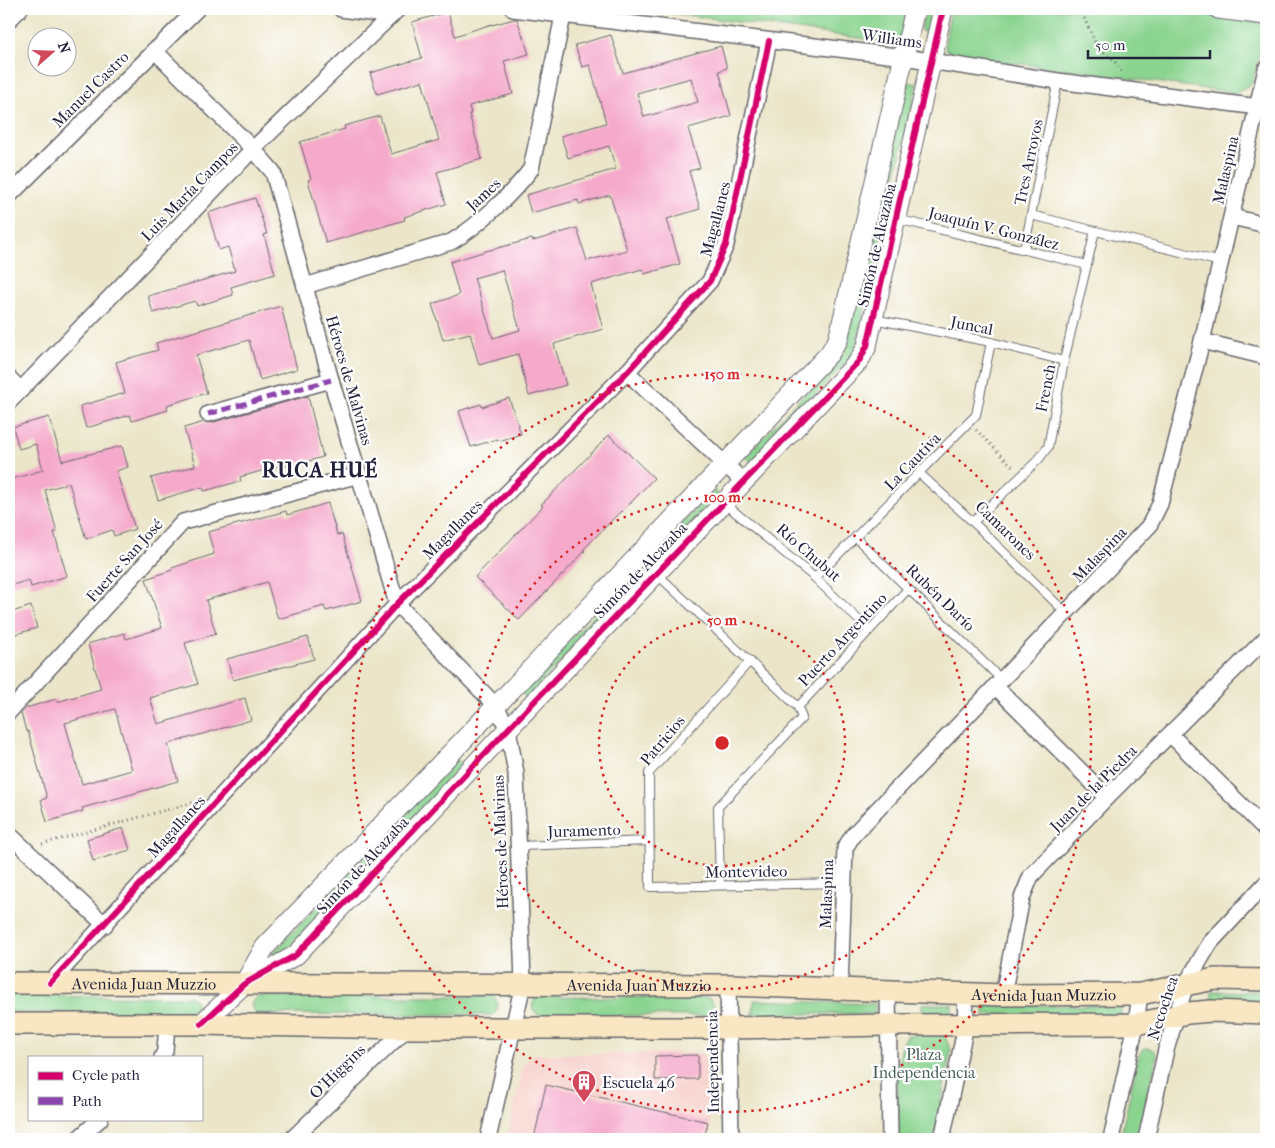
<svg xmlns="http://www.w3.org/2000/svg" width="1275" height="1148" font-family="'IM FELL French Canon',serif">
<rect width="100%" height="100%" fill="#fff"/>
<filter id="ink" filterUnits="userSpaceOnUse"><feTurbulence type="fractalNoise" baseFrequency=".02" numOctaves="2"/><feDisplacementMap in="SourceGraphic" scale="10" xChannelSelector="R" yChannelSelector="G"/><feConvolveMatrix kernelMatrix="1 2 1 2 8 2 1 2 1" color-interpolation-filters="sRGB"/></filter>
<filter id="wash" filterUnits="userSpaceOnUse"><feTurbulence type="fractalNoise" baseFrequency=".0096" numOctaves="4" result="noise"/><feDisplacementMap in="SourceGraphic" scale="20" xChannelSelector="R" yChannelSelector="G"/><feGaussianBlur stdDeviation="1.12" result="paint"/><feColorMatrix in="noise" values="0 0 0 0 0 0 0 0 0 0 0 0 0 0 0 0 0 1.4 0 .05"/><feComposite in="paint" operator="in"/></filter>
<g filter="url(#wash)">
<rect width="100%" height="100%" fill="#ebe6c9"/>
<!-- built -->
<polygon fill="#f7d0ca" points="700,1053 709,1063 711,1139 507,1139 524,1062 535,1054"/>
<!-- green -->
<g fill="#8bd490" stroke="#567b66">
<polygon points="640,9 907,9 903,44"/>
<polygon points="925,9 934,9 930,33 921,31"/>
<polygon points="951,9 1164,9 1258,22 1261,23 1265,33 1252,83 1247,87 1236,93 956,55 946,49 945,43"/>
<polygon points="907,82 917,84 854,354 751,462 745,456 845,352"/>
<polygon points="714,490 720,495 526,698 520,692"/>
<polygon points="457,759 463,765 277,960 271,955"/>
<polygon points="1211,991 1266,992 1266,1002 1211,1001"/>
<polygon points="9,995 191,997 195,1000 197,1006 191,1014 9,1012"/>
<path d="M260,996H493C500,1002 499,1009 493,1015L260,1014L254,1012L251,1005L254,999Z"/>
<polygon points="539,997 707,998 711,1000 715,1007 712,1012 706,1016 538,1015 534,1011 532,1005 535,999"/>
<polygon points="754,1000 875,1004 875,1014 753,1014"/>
<rect x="922" y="1004" width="30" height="10"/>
<polygon points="985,1005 1121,1006 1121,1016 984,1015"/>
<path d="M939,1034L944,1035L951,1050L934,1139H899C899,1115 893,1055 907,1036Z"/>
<path d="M1145,1048C1151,1048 1154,1049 1157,1055L1138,1139H1120L1139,1055L1141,1051Z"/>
</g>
<g id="blocks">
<!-- building -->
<g fill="#f5aacb" fill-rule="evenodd">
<polygon points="448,12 455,36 492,24 492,25 514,19 517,19 529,54 504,61 513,94 469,106 471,114 469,114 482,159 437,172 446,204 404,217 405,220 326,243 308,180 311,179 300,142 345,129 344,126 380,116 391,154 439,140 422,81 377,94 370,73 422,58 412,22"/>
<path d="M611,35L623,73L721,46L727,68L719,71L731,116L688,128L700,168L689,171L700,209L667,219L680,264L644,274L642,269L591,284L603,329L554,344L566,385L529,396L518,354L479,365L470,333L443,340L432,304L459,295L450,262L486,251L532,239L533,241L577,228L587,261L627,250L610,195L579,204L578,200L531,213L526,195L616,169L609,146L568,158L561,136L606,123L590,65L582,67L575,45ZM691,78L698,102L644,117L637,93ZM502,270L520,330L493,338L474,278Z"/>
<polygon points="255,198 267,234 264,235 275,274 231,287 233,295 197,306 195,301 153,313 148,296 235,271 228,247 219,250 208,213"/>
<polygon points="281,306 297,369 260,380 249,340 196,355 207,393 167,405 168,410 132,421 130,415 86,428 80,406 125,393 116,362 158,350 156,343"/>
<polygon points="308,396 323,457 287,467 286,464 240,477 241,481 204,491 203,487 158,500 151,478 195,466 184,428 204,422 210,423"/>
<polygon points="509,398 521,434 499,441 498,439 471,447 459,411 481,404 482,407"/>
<polygon points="49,417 62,461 122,446 128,467 116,471 135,529 114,536 112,530 86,539 69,483 45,490 57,532 54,532 67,576 31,587 29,580 9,586 9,480 43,470 36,444 19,449 13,427"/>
<polygon points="609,435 654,478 622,512 621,511 583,550 585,551 519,620 475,577 543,506 541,505"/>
<path d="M328,503L337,535L342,534L362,601L326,611L324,606L278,619L267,582L206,600L216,634L185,643L198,684L150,698L158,724L245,698L251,720L168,744L178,781L82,808L83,811L47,822L41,800L47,798L28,731H26L21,713L26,708L56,699L57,702L101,689L88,644L124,633L126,639L162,628L146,579L172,570V568L214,554L208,532L286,511L287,515ZM115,709L132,770L82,784L65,723Z"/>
<polygon points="31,606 37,628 9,636 9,613"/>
<polygon points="308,637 314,659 233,680 227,659"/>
<polygon points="123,828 130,850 93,861 87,839"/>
<polygon points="698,1055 698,1079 655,1080 655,1056"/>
<polygon points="546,1085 708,1122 704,1139 542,1139 534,1138"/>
</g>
</g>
</g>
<g filter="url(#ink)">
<use href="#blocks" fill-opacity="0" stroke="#68676d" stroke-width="1"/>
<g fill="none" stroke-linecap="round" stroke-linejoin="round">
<defs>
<g id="service">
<polyline points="1031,215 1221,262"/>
<polyline points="897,219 1087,265"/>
<polyline points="1024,250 1058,81"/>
<polyline points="873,319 991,342 1064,361"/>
<polyline points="919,473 973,522 1066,613"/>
<polyline points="724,503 815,578 869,630"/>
<polyline points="973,522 1038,460 1048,447 1064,361 1095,231"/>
<polyline points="856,538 1002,680"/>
<polyline points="657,574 798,707"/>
<polyline points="815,578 976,415 991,342"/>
<polyline points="750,661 649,773 650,887 844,883"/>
<polyline points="519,846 649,841"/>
<polyline points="720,885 718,807 802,718 798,707 908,589"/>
</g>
<g id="minor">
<polyline points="341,9 391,16"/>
<polyline points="513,9 904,57 1058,81 1266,108"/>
<polyline points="9,20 20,9"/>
<polyline points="154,50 253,149 273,172 331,380 397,604 496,706 508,729 516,773 523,984 488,1139"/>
<polyline points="9,196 197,9"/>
<polyline points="1232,217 1266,225"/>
<path d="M305,286L451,242C477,227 513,193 531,169L563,16"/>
<polyline points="1202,341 1266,357"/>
<polyline points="627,372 744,482"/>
<polyline points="9,378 21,390"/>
<polyline points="9,402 253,149 398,9"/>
<polyline points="208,414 331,380"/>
<polyline points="995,686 1107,797"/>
<polyline points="9,712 183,522 359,475"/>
<polyline points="1171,735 1266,830"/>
<polyline points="9,834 105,925"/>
<polyline points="50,983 397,604 627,372 710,281 726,245 769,41"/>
<polyline points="728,985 731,1139"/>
<polyline points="840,988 845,848 853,835 1149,526 1160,504 1202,341 1266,69"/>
<polyline points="888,990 890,1139"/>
<polyline points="1003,995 1022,898 1031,876 1107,797 1266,638"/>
<polyline points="162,1057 165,1051 167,1024"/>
<polyline points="78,1139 100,1119"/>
<polyline points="292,1139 407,1028"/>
<polyline points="942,1139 966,1025 965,994"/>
<polyline points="1111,1139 1136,1024 1140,994"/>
<polyline points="1146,1139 1166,1050 1186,984 1210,943 1266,883"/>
</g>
<g id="tertiary">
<polyline points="1218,9 1266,15"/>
<polyline points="245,982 265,947 496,706 829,354 838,340 915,9"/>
<polyline points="201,1024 244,984 296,955 508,729 859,361 867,346 943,9"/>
</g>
<g id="secondary">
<path id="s1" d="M9,983L728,985L1003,995L1140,994L1215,979L1266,980"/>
<polyline points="9,1024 201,1024 407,1028 728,1028 888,1025 1136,1024 1188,1013 1211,1011 1266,1013"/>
</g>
</defs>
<!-- service casing -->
<use href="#service" stroke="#68676d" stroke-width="10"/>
<!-- minor casing -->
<use href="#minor" stroke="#68676d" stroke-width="18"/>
<!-- tertiary casing -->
<use href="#tertiary" stroke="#68676d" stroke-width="21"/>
<!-- secondary casing -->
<use href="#secondary" stroke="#68676d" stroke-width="24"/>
<!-- path -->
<g stroke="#68676d" stroke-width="3" stroke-dasharray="1 4" stroke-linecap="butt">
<polyline points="1080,9 1095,42 1101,50 1114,60 1123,74"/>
<polyline points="976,430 1014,468"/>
<polyline points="42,844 195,802"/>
</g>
<!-- service -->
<use href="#service" stroke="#fff" stroke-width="8"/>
<!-- minor -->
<use href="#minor" stroke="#fff" stroke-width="15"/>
<!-- tertiary -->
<use href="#tertiary" stroke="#fff" stroke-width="19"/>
<!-- secondary -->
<use href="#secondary" stroke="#f9e7c3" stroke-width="21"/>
<!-- quiet -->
<polyline stroke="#8e44ad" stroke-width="5" stroke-dasharray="10 5" stroke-linecap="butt" points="208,414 331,380"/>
<defs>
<g id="cycleway">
<polyline points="50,983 397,604 627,372 710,281 726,245 769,41"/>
<polyline points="201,1024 244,984 296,955 508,729 859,361 867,346 943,9"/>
</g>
</defs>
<!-- cycleway casing -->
<use href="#cycleway" stroke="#fff" stroke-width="9"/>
<!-- cycleway -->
<use href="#cycleway" stroke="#d6006c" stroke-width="6"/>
</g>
</g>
<!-- distance rings -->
<g fill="none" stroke="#d62828" stroke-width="2.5" stroke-dasharray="2.5 5">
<circle cx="722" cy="743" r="123"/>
<circle cx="722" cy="743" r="246"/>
<circle cx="722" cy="743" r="369"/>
</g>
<!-- icons -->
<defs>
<symbol id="building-pin" viewBox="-11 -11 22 30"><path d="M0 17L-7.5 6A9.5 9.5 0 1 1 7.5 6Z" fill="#d1495b" stroke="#fff"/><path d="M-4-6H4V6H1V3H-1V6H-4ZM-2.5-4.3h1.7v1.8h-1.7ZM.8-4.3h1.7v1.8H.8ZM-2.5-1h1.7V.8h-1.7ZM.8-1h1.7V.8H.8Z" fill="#fff"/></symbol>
</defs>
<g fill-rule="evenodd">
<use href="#building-pin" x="570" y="1068" width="28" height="38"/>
</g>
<g text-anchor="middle" stroke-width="4.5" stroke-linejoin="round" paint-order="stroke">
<!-- street labels -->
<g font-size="16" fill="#22223b" stroke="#fff">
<text transform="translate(892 38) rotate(8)" y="6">Williams</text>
<text transform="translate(90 89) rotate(-45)" y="6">Manuel Castro</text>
<text transform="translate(1028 162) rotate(-78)" y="6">Tres Arroyos</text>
<text transform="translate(1225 170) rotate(-77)" y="6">Malaspina</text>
<text transform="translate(189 191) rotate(-46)" y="6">Luis María Campos</text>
<text transform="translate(483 194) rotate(-43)" y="6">James</text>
<text transform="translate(715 219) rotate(-75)" y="6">Magallanes</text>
<text transform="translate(994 228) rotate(14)" y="6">Joaquín V. González</text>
<text transform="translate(876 245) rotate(-77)" y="6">Simón de Alcazaba</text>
<text transform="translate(972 325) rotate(11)" y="6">Juncal</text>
<text transform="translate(350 380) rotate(74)" y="6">Héroes de Malvinas</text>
<text transform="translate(1045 388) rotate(-79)" y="6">French</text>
<text transform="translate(912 461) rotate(-46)" y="6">La Cautiva</text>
<text transform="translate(452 529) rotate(-45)" y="6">Magallanes</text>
<text transform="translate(1006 530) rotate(44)" y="6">Camarones</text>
<text transform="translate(809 552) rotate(41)" y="6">Río Chubut</text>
<text transform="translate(1099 554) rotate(-46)" y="6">Malaspina</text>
<text transform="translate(124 560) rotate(-48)" y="6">Fuerte San José</text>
<text transform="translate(640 570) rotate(-46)" y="6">Simón de Alcazaba</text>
<text transform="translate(941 597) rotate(44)" y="6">Rubén Darío</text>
<text transform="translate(842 639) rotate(-47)" y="6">Puerto Argentino</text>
<text transform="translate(662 740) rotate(-50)" y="6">Patricios</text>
<text transform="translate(1093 788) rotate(-45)" y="6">Juan de la Piedra</text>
<text transform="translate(176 826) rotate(-48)" y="6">Magallanes</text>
<text transform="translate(584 830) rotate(-2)" y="6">Juramento</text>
<text transform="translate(500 842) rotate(-92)" y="6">Héroes de Malvinas</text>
<text transform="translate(362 865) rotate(-47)" y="6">Simón de Alcazaba</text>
<text transform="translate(746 871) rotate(-1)" y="6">Montevideo</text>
<text transform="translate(826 894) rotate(-88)" y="6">Malaspina</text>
<text dy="6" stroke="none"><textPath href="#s1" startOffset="135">Avenida Juan Muzzio</textPath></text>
<text dy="6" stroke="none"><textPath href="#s1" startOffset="630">Avenida Juan Muzzio</textPath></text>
<text dy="6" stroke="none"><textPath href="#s1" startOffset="1035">Avenida Juan Muzzio</textPath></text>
<text transform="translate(1162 1008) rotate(-72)" y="6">Necochea</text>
<text transform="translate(712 1062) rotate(-91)" y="6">Independencia</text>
<text transform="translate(337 1071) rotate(-44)" y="6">O'Higgins</text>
</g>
<!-- park labels -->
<g font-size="16" fill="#476059" stroke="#fff">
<text x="924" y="1060">Plaza<tspan x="924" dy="18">Independencia</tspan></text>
</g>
<!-- poi labels -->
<g font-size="16" fill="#22223b" stroke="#fff" text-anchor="start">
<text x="602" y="1088">Escuela 46</text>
</g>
<!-- district labels -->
<g font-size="21" font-weight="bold" letter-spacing="1" fill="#22223b" stroke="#fff">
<text x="320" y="477">RUCA HUÉ</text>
</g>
</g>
<circle cx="722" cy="743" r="8" fill="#d62828" stroke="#fff" stroke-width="2.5"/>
<g font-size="15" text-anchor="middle" font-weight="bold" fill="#d62828" stroke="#fff" stroke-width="4.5" stroke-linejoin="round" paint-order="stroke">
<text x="722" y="379">150 m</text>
<text x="722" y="502">100 m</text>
<text x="722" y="625">50 m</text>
</g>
<!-- margin -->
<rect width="1275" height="1148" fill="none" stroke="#fff" stroke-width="30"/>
<!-- legend -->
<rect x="28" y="1056" width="175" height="65" fill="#ffffff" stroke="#a7a7b1"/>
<rect x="38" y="1072" width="25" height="8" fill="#d6006c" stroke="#a7a7b1"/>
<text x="72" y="1080" font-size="15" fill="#22223b">Cycle path</text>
<rect x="38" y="1097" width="25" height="8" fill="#8e44ad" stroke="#a7a7b1"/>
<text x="72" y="1106" font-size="15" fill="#22223b">Path</text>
<!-- north arrow -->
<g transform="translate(52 52) rotate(70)"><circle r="24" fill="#ffffff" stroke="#a7a7b1"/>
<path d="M0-4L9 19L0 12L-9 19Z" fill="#d1495b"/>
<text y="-8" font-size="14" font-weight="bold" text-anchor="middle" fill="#22223b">N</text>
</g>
<!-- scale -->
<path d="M1088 50v8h122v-8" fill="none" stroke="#22223b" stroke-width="2.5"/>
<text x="1095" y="50" font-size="15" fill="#22223b" stroke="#ffffff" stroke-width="4" paint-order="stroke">50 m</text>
</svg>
